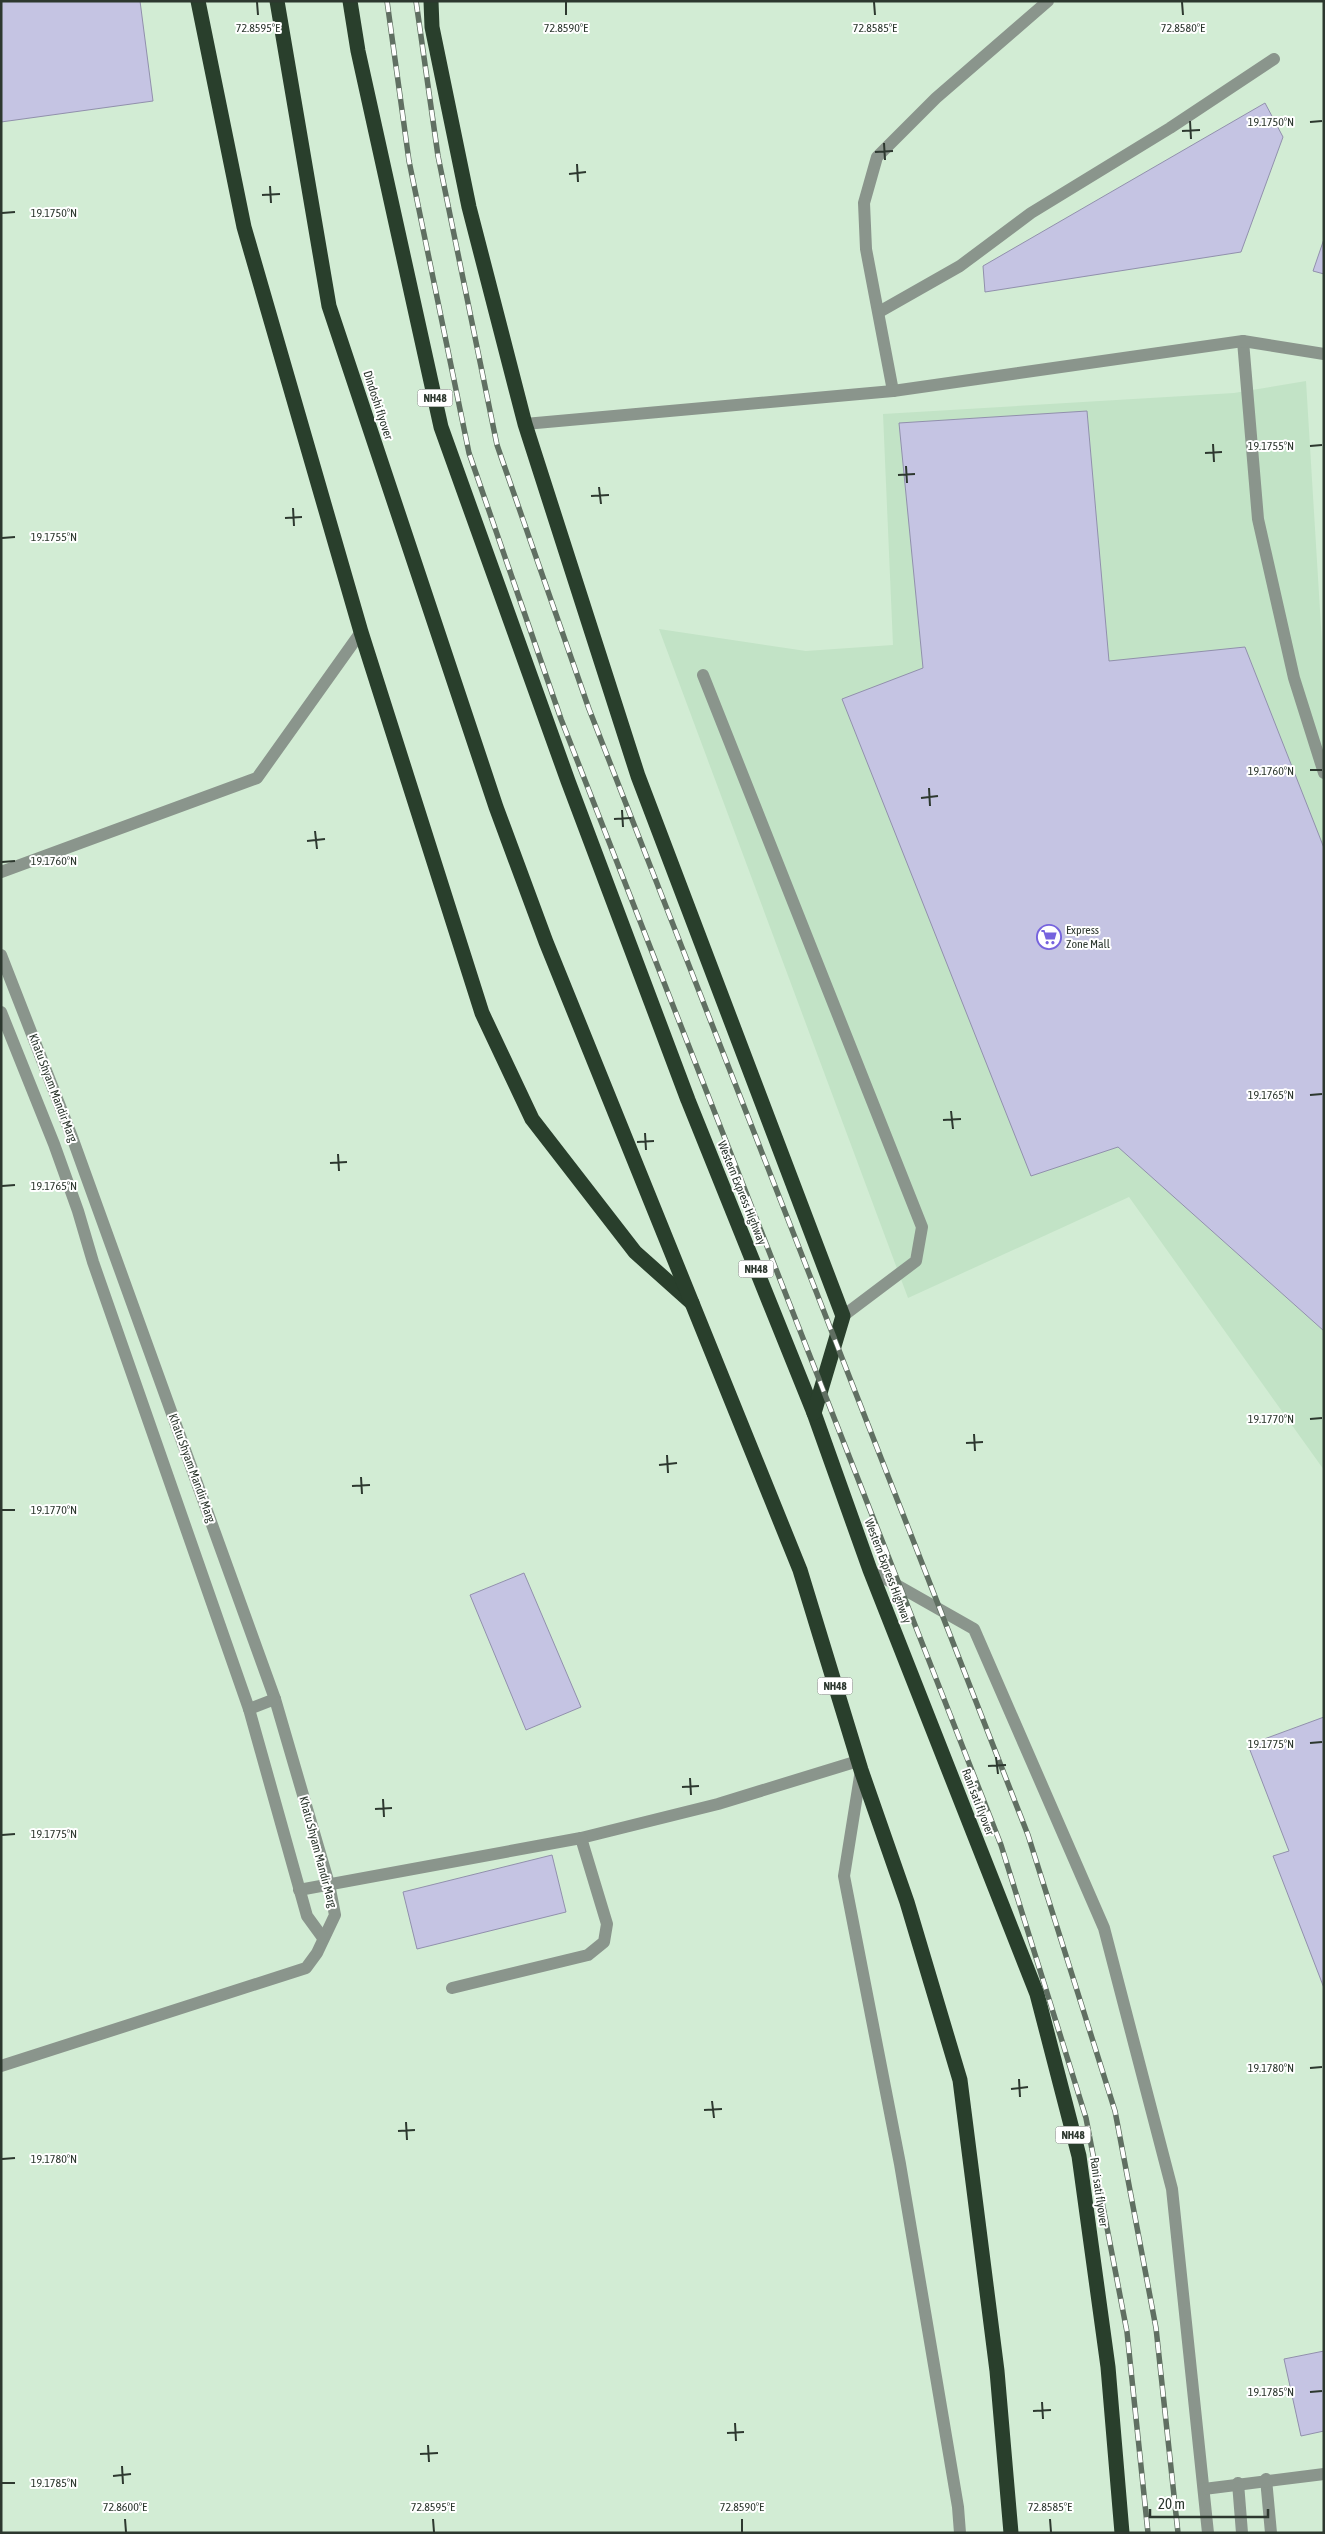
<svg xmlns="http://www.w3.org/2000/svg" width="1325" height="2534" font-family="'Asap Condensed',sans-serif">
<rect width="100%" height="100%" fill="#d2ecd4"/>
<!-- built -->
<polygon fill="#c2e3c6" points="1306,381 1324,676 1324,1470 1129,1197 908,1298 659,629 806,651 893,645 883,414 1234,393"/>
<!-- building -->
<g fill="#c5c4e3" stroke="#9190ac">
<polygon points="1,1 140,1 153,101 1,122"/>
<polygon points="1265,103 1283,137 1241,252 985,292 983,266"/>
<polygon points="1324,239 1324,274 1313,271"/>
<polygon points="1087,411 1109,661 1245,647 1324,848 1324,1331 1118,1147 1031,1176 842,699 923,668 899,423"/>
<polygon points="524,1573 581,1707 526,1730 470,1595"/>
<polygon points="1324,1717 1324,1988 1273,1856 1289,1851 1248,1745"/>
<polygon points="552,1855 566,1912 417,1949 403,1892"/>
<polygon points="1324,2351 1324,2431 1301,2436 1284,2359"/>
</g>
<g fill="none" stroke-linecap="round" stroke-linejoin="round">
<!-- minor -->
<g stroke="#8a958c" stroke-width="12">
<polyline points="879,312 960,266 1031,213 1170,128 1274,59"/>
<polyline points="1243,341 1258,519 1294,678 1324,773"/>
<polyline points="893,391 866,249 864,203 877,157 936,98 1048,1"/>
<polyline points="525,424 893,391 1243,341 1324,354"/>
<polyline points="703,675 922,1227 916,1261 843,1316"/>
<polyline points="1,872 257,778 361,632"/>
<polyline points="1,955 72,1137 275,1699 329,1884 335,1915 317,1953 306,1968 1,2066"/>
<polyline points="1,1012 54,1144 78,1211 93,1262 249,1709 307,1916 323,1938"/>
<polyline points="870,1570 974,1629 1104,1928 1172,2189 1208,2533"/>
<polyline points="249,1709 275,1699"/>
<polyline points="861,1770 844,1876 900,2164 958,2507 960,2533"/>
<polyline points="581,1838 718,1804 858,1761"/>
<polyline points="299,1890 581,1838 607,1924 604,1942 588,1955 452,1988"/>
<polyline points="1266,2479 1271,2533"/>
<polyline points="1238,2483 1242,2533"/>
<polyline points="1204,2489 1324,2474"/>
</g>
<!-- highway -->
<g stroke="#293f2c" stroke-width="15">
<polyline points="198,1 244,227 361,632 482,1013 532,1119 635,1252 692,1303"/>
<polyline points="277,1 329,306 496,807 546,942 800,1570 861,1770 907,1902 960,2080 997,2371 1011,2533"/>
<polyline points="350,1 358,51 441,427 568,781 688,1100 814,1413 870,1570 1037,1994 1079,2156 1108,2367 1122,2533"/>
<polyline points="431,1 432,27 469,207 525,424 638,776 843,1316 814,1413"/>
</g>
<defs>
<g id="rail">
<polyline points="387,1 409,161 469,453 561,719 1001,1845 1086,2118 1127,2332 1148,2533"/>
<polyline points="416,1 438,156 497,445 589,709 1028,1835 1115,2111 1156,2328 1178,2533"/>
</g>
</defs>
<!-- rail casing -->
<use href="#rail" stroke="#606f62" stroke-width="5.5"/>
<!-- rail -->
<use href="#rail" stroke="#fff" stroke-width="4" stroke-dasharray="11" stroke-linecap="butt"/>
</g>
<!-- ticks -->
<path fill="none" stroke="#2d382f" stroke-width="2" d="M257,2L258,15M566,2V15M874,2L875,15M1182,2L1183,15M1190,121L1191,139M1310,122L1322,121M1182,131L1200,130M884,143L885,160M875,152L893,151M577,164L578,182M569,174L586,172M270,186L271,203M262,195L280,194M2,213L15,212M1213,444L1214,462M1310,446L1322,445M1205,453L1222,452M906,466L907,483M898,475L915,474M599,487L601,504M591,496L609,495M293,508L294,526M285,518L302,517M2,538L15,537M1310,770H1322M929,788L930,806M921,798L938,796M622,810L623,827M614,819L631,818M315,831L317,849M307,841L325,839M2,862L15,861M1310,1095L1322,1094M951,1111L953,1129M943,1120L961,1119M645,1133L646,1150M637,1142L654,1141M338,1154L339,1171M330,1163L347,1162M2,1186L15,1185M1310,1419L1322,1418M974,1434L975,1451M966,1443L983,1442M667,1455L668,1473M659,1465L677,1463M361,1477L362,1494M352,1486L370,1485M2,1510H15M1310,1743L1322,1742M996,1757L998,1774M988,1766L1006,1765M690,1778L691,1795M682,1787L699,1786M383,1799L384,1817M375,1809L392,1808M2,1835L15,1834M1310,2068L1322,2067M1019,2079L1020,2097M1011,2089L1028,2087M712,2101L714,2118M704,2110L722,2109M406,2122L407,2140M398,2131L415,2130M2,2159L15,2158M1310,2392L1322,2391M1042,2402L1043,2419M1033,2411L1051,2410M735,2423L736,2441M727,2433L744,2432M428,2445L429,2462M420,2454L438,2453M122,2466L123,2484M113,2476L131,2474M2,2483H15M125,2519L126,2532M433,2519L434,2532M742,2519V2532M1050,2519L1051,2532"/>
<!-- icons -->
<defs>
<symbol id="supermarket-ring" viewBox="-11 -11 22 22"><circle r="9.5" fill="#fff" stroke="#7663de" stroke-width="1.5"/><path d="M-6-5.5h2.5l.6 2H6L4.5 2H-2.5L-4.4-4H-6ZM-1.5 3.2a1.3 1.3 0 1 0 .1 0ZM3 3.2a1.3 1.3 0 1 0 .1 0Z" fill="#7663de"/></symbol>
</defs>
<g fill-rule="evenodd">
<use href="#supermarket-ring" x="1035" y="923" width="28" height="28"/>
</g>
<g text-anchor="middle" stroke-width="4" stroke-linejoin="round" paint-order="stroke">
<!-- shield labels -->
<g fill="#fff" stroke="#6c746d" stroke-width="1">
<rect x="417.5" y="389.5" width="35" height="17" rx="4"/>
<rect x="738.5" y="1260.5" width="35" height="17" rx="4"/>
<rect x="817.5" y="1677.5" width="35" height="17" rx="4"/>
<rect x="1055.5" y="2126.5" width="35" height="17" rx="4"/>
</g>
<g font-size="11" font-weight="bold" fill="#2d382f">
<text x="435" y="402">NH48</text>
<text x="756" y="1273">NH48</text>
<text x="835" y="1690">NH48</text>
<text x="1073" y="2139">NH48</text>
</g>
<!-- street labels -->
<g font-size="12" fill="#2d382f" stroke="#fff">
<text transform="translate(378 405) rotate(72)" y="4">Dindoshi flyover</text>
<text transform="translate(53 1088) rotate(69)" y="4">Khatu Shyam Mandir Marg</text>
<text transform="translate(742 1193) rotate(68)" y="4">Western Express Highway</text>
<text transform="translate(192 1468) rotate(70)" y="4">Khatu Shyam Mandir Marg</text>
<text transform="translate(888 1571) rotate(69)" y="4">Western Express Highway</text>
<text transform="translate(978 1802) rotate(69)" y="4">Rani sati flyover</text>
<text transform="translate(318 1852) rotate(75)" y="4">Khatu Shyam Mandir Marg</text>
<text transform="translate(1099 2192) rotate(82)" y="4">Rani sati flyover</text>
</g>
<!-- poi labels -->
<g font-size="12" fill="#2d382f" stroke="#fff" text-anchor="start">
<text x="1066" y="934">Express<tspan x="1066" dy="14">Zone Mall</tspan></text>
</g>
</g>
<g font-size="12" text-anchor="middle" fill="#2d382f" stroke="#fff" stroke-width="4" stroke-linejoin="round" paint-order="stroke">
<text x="258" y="32">72.8595°E</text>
<text x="566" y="32">72.8590°E</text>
<text x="875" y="32">72.8585°E</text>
<text x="1183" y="32">72.8580°E</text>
<text x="1271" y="126">19.1750°N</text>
<text x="54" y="217">19.1750°N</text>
<text x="1271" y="450">19.1755°N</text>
<text x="54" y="541">19.1755°N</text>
<text x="1271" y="775">19.1760°N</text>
<text x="54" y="865">19.1760°N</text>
<text x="1271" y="1099">19.1765°N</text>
<text x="54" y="1190">19.1765°N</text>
<text x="1271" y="1423">19.1770°N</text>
<text x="54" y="1514">19.1770°N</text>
<text x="1271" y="1748">19.1775°N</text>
<text x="54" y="1838">19.1775°N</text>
<text x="1271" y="2072">19.1780°N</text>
<text x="54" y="2163">19.1780°N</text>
<text x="1271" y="2396">19.1785°N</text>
<text x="54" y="2487">19.1785°N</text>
<text x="125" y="2511">72.8600°E</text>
<text x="433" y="2511">72.8595°E</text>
<text x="742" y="2511">72.8590°E</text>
<text x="1050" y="2511">72.8585°E</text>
</g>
<!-- border -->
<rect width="1325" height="2534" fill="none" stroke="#2d382f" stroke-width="5"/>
<!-- scale -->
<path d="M1150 2509v8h118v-8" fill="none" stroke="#2d382f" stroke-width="2.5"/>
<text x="1158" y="2509" font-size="15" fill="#2d382f" stroke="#ffffff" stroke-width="4" paint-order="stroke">20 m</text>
</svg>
